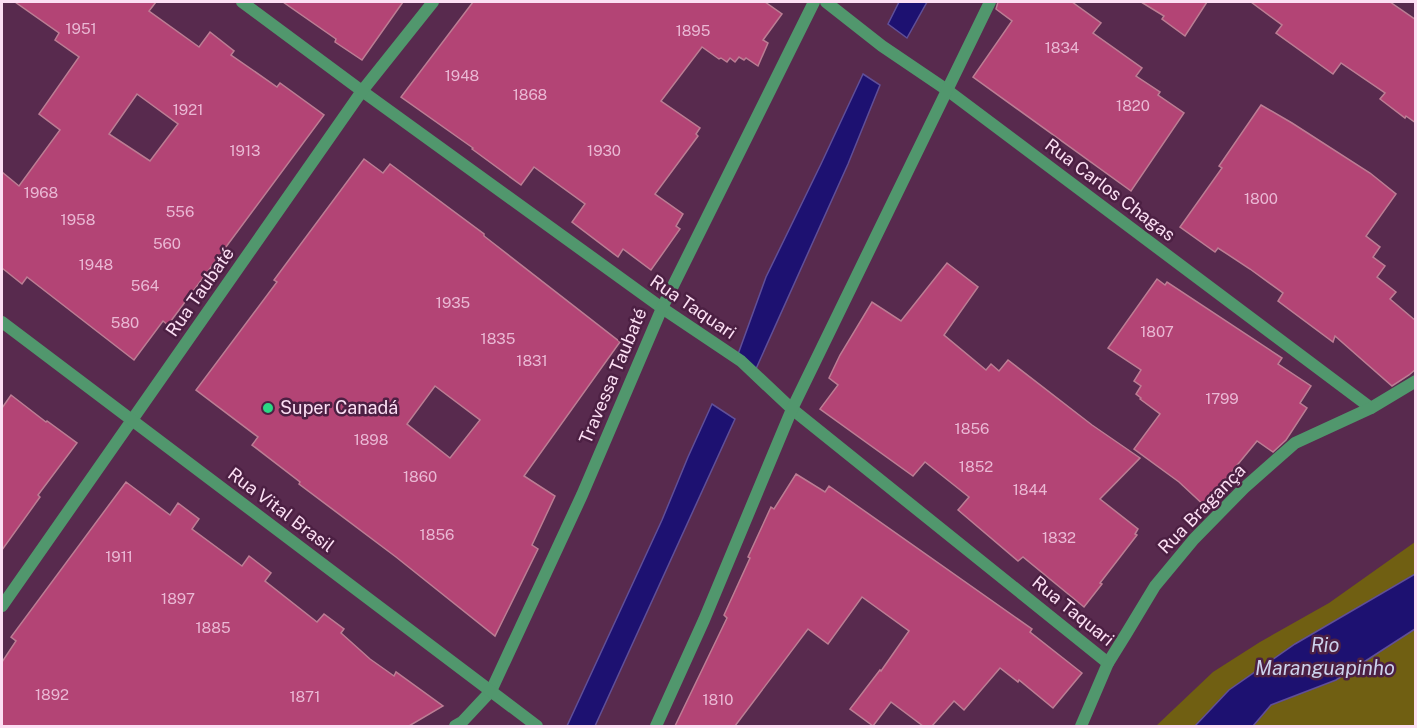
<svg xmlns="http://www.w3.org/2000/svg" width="1417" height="728" font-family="'Public Sans',sans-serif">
<rect width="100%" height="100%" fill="#582a4e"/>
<!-- green -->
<g fill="#705f12">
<polygon points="1415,542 1415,574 1295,644 1229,690 1195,726 1156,726 1213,672 1260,642 1329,603"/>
<polygon points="1415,629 1415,726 1253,726 1271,705 1336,680"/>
</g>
<!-- water -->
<g fill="#1d1171" stroke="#604f98" stroke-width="1.5">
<polygon points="899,2 927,2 907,38 888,24"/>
<polygon points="863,74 880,85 848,164 755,371 737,357 766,277 821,164"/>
<polygon points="712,404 735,419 595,726 567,726 662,520 688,457"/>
<polygon points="1415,574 1415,629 1336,680 1271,705 1253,726 1195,726 1229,690 1295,644"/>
</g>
<!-- building -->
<g fill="#b34475" stroke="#bc7d94" stroke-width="1.5" fill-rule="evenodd">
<path d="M15,2H156L149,11L199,47L210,32L234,51L231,55L277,87L280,83L324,115L168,325L163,321L134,360L27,277L22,284L2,268V172L19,186L60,130L39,114L79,57L55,40L59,33ZM137,94L178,124L150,161L109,134Z"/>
<polygon points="283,2 403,2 362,60 335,42 336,39"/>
<polygon points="473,2 765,2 782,14 763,40 768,43 758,66 746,58 744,60 739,57 735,62 730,58 727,62 721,58 719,59 702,47 661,101 700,128 696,134 698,136 655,194 683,214 676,226 680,229 651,270 623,249 618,257 572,222 585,204 534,167 521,185 472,149 473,148 401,97"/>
<polygon points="998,2 1072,2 1101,23 1093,33 1142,68 1136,76 1160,92 1158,95 1184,113 1131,191 973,77 1012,21 996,9"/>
<polygon points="1141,2 1207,2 1185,36 1162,19 1164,16"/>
<polygon points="1251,2 1390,2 1416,20 1416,123 1406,116 1405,118 1380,99 1385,93 1341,63 1333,74 1276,33 1282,25"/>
<polygon points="1261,105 1292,123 1370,173 1396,194 1366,236 1380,247 1373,257 1385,266 1377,277 1396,292 1390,299 1416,321 1416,369 1409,375 1392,386 1335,336 1333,342 1278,301 1283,293 1250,269 1218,248 1215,252 1180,227 1222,168 1219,166"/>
<path d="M364,159L383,173L390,164L484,234V236L620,342L524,476L555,496L532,545L538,549L495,636L396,557L299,484L300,482L252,445L258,437L196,390L277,282L274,280ZM435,386L480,420L450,458L407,424Z"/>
<polygon points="947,263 978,287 944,335 986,370 991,364 999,371 1008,360 1092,425 1140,458 1100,499 1138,529 1135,534 1137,535 1100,583 1102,584 1084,607 1023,557 1018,561 958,510 969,497 925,462 913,476 820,409 838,385 829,378 840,355 872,302 901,321"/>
<polygon points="1157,279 1165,285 1167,282 1282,358 1278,364 1311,386 1300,403 1307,408 1286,440 1273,452 1257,441 1220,486 1225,491 1208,509 1179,482 1134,449 1160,414 1140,399 1141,398 1136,394 1141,386 1134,381 1141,370 1108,348"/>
<polygon points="11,395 46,422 47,421 77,443 38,495 40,497 2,550 2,408"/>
<polygon points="796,474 825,492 829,486 1032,629 1030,632 1082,673 1053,708 1019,680 1018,682 1000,668 964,710 954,701 932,726 923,726 891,702 873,726 850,709 880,670 881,671 909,631 862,597 828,644 808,629 735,726 675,726 727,618 724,615 750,558 748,557 771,507 774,509"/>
<polygon points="126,482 170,515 178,503 199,519 192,529 242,566 249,556 271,573 265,581 317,622 324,614 344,629 341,633 370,659 394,676 396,672 443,706 409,726 2,726 2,662 16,641 11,637"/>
</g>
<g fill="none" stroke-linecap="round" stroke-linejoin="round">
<!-- minor -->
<g stroke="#51976d" stroke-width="12">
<polyline points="242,2 362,91 662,308 741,361 792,409 1108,663"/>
<polyline points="826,2 882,46 947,90 1371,408"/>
<polyline points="2,606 362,91 433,2"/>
<polyline points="455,726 462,722 491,691 582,495 662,308 814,2"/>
<polyline points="656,726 704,620 792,409 990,2"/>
<polyline points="1081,726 1108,663 1126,634 1155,586 1194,539 1244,488 1295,443 1371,408 1416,381"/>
</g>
<!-- tertiary -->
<polyline stroke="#51976d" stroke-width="12" points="2,322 537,726"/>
</g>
<!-- markers -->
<circle fill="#2bd884" stroke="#4c2043" stroke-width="2" cx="268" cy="408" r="6"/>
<g text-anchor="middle" stroke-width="5" stroke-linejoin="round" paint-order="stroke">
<!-- number labels -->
<g font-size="15" fill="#eab8d4">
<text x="81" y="34">1951</text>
<text x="693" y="36">1895</text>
<text x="1062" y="53">1834</text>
<text x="462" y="81">1948</text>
<text x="530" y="100">1868</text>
<text x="1133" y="111">1820</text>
<text x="188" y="115">1921</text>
<text x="245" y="156">1913</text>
<text x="604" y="156">1930</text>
<text x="41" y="198">1968</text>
<text x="1261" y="204">1800</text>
<text x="180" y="217">556</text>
<text x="78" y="225">1958</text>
<text x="167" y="249">560</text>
<text x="96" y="270">1948</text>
<text x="145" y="291">564</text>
<text x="453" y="308">1935</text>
<text x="125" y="328">580</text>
<text x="1157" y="337">1807</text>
<text x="498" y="344">1835</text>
<text x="532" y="366">1831</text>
<text x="1222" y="404">1799</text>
<text x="972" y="434">1856</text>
<text x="371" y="445">1898</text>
<text x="976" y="472">1852</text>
<text x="420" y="482">1860</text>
<text x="1030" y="495">1844</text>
<text x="437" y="540">1856</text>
<text x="1059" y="543">1832</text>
<text x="119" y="562">1911</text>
<text x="178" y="604">1897</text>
<text x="213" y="633">1885</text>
<text x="52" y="700">1892</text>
<text x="305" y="702">1871</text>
<text x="718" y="705">1810</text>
</g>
<!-- street labels -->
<g font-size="18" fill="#fcdff4" stroke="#4c2043">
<text transform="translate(1110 190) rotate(37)" y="6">Rua Carlos Chagas</text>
<text transform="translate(200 292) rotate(-55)" y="6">Rua Taubaté</text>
<text transform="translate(693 307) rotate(34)" y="6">Rua Taquari</text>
<text transform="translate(613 376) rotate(-67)" y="6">Travessa Taubaté</text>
<text transform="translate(1202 509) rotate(-46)" y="6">Rua Bragança</text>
<text transform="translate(281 510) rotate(37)" y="6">Rua Vital Brasil</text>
<text transform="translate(1073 611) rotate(39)" y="6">Rua Taquari</text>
</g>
<!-- poi labels -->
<g font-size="18" fill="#fcdff4" stroke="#4c2043" text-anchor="start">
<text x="280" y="414">Super Canadá</text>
</g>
<!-- water labels -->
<g font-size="20" font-style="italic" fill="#ccd2ec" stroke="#4c2043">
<text x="1325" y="652">Rio<tspan x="1325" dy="23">Maranguapinho</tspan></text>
</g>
</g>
<!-- border -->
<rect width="1417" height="728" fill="none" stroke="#fcdff4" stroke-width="6"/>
</svg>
